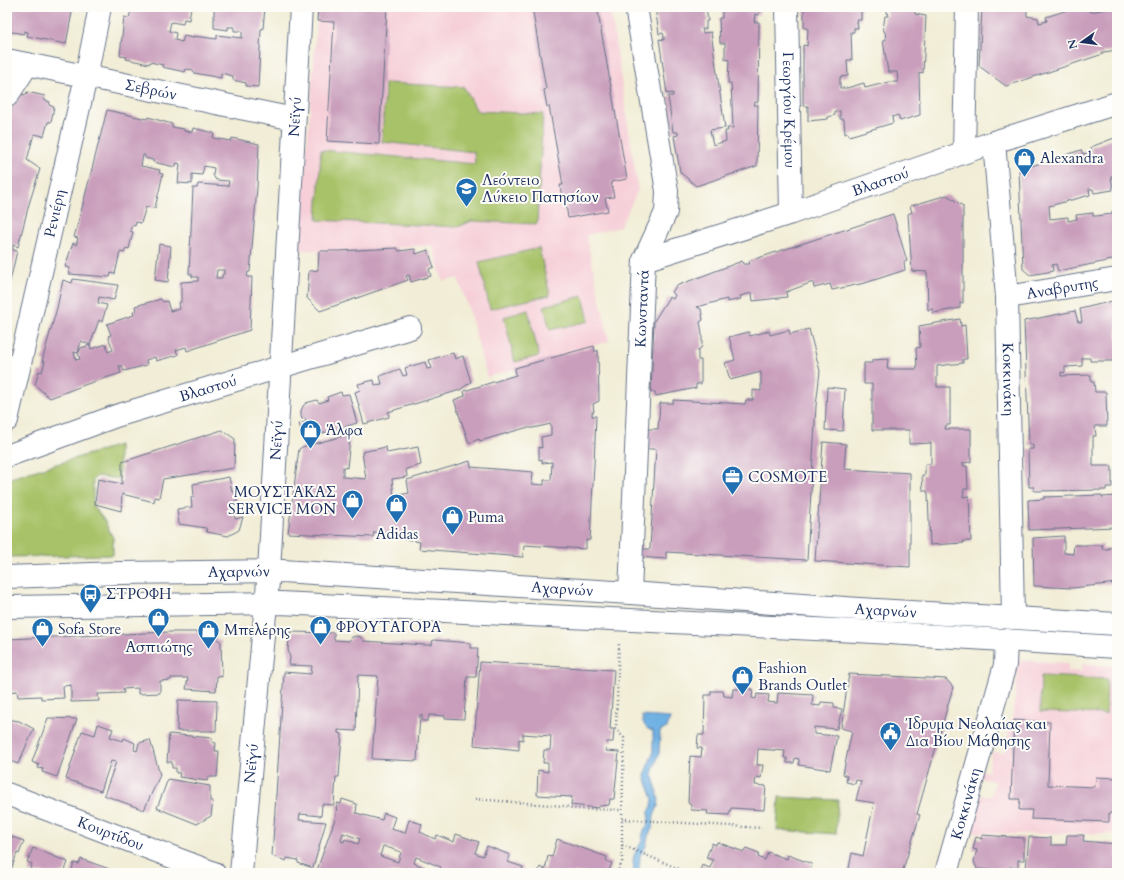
<svg xmlns="http://www.w3.org/2000/svg" width="1124" height="880" font-family="Cardo,serif">
<rect width="100%" height="100%" fill="#fdfcf7"/>
<filter id="ink" filterUnits="userSpaceOnUse"><feTurbulence type="fractalNoise" baseFrequency=".025" numOctaves="2"/><feDisplacementMap in="SourceGraphic" scale="8" xChannelSelector="R" yChannelSelector="G"/><feConvolveMatrix kernelMatrix="1 2 1 2 8 2 1 2 1" color-interpolation-filters="sRGB"/></filter>
<filter id="wash" filterUnits="userSpaceOnUse"><feTurbulence type="fractalNoise" baseFrequency=".012" numOctaves="4" result="noise"/><feDisplacementMap in="SourceGraphic" scale="16" xChannelSelector="R" yChannelSelector="G"/><feGaussianBlur stdDeviation="0.9" result="paint"/><feColorMatrix in="noise" values="0 0 0 0 0 0 0 0 0 0 0 0 0 0 0 0 0 1.4 0 .05"/><feComposite in="paint" operator="in"/></filter>
<g filter="url(#wash)">
<rect width="100%" height="100%" fill="#f1edd6"/>
<!-- built -->
<g fill="#f6cfd8">
<polygon points="318,7 610,7 638,190 620,227 586,235 609,341 487,377 469,310 458,278 443,281 432,245 338,251 299,250"/>
<polygon points="1013,660 1068,663 1068,671 1082,671 1082,664 1117,666 1117,834 1084,833 1016,834 965,832 975,794 991,797 995,782 978,777 979,770 988,772 992,752 1004,753 1012,719 1018,674 1011,670"/>
</g>
<!-- green -->
<g fill="#a7c268" stroke="#617863">
<polygon points="385,83 464,87 477,111 543,114 537,224 472,221 458,227 317,220 321,150 475,164 474,152 382,142"/>
<polygon points="539,248 550,295 490,309 479,262"/>
<polygon points="583,296 589,321 550,330 544,306"/>
<polygon points="528,310 539,356 515,362 504,317"/>
<polygon points="119,445 119,479 97,476 93,480 93,506 104,520 113,538 113,555 7,557 7,479"/>
<polygon points="1041,676 1107,679 1106,714 1040,712"/>
<polygon points="779,797 838,800 836,834 777,830"/>
</g>
<!-- water -->
<path fill="#6fb1e3" stroke="#4570a0" d="M642,716L670,718L667,728L660,731L659,754L652,773L659,799L658,806L654,816L653,827L648,836L646,846L640,856L639,873H634L633,859L635,853L642,841L643,833L648,824L649,812L652,806L653,799L645,777L646,770L653,753V731C645,729 643,724 642,716Z"/>
<g id="blocks">
<!-- building -->
<g fill="#c99ebc" fill-rule="evenodd">
<polygon points="7,7 73,7 66,44 27,36 28,32 24,31 24,34 7,31"/>
<polygon points="128,7 191,7 189,20 184,19 183,24 171,22 169,31 176,33 175,40 182,42 184,36 193,38 193,36 217,39 217,35 242,38 242,31 234,31 234,27 228,27 228,30 214,28 214,7 265,7 263,29 261,29 258,87 246,86 246,83 233,80 233,76 221,73 221,78 194,73 193,70 186,69 185,72 162,67 163,65 150,62 149,64 126,59 127,57 120,56 124,17 129,18 131,10 127,9"/>
<polygon points="318,7 387,7 379,144 327,141 334,22 317,21"/>
<polygon points="532,7 597,7 627,179 611,182 614,197 605,198 608,211 568,218 565,198 562,199 560,185 563,185 549,106 547,107 544,90 546,89"/>
<polygon points="655,7 706,7 708,21 706,21 706,29 702,29 703,33 711,32 725,128 710,130 713,145 726,141 725,131 728,131 727,128 733,128 731,83 728,83 729,60 725,59 725,43 720,43 719,18 722,18 722,7 759,7 759,15 755,14 754,22 759,22 758,102 755,102 754,105 758,105 757,166 696,186 680,172 674,136 678,135 678,132 673,132 668,96 673,96 673,93 667,94 659,39 664,40 664,36 663,33 659,34"/>
<polygon points="804,7 861,7 861,20 857,20 858,28 854,28 854,32 851,32 852,60 847,60 848,76 840,77 840,88 847,88 864,83 865,88 889,82 898,82 897,72 888,72 883,40 886,40 885,32 883,30 885,16 888,16 886,7 915,7 915,14 926,16 923,73 919,72 920,115 900,121 898,115 892,117 893,123 849,136 848,133 845,134 844,119 840,119 840,111 835,112 835,115 828,117 828,119 808,121 808,106 803,106 803,45 807,46 808,28 804,28"/>
<polygon points="982,7 1027,7 1027,16 1038,18 1039,23 1047,21 1046,17 1077,7 1088,7 1090,12 1117,7 1117,47 1111,51 1103,52 1103,54 1006,86 979,66"/>
<polygon points="27,92 45,96 44,100 50,102 49,105 54,107 51,122 48,122 44,136 34,134 27,160 40,169 29,204 18,247 13,245 13,250 17,251 8,290 7,181 9,176 7,174 7,150 10,147 7,145 7,114 21,94 26,95"/>
<path d="M107,110L147,119L148,117L172,124V127L184,129V131L192,132L193,128L214,133L213,138L231,141L232,138L259,144L257,188L250,272H248L247,277H252L250,330L187,351L186,347L176,350L178,355L156,361L155,357L146,360L147,365L124,371L122,366H119L121,373L87,384L50,398L35,385L39,371L42,372L45,361H42L57,308L63,280L72,283L73,279L118,285L114,300L99,297L98,303L107,305L102,322L99,320L90,345L91,349L106,344L108,352L113,350L108,336L111,335L107,324L134,315L133,312L136,311L135,306L161,299L163,302L167,301L170,311L180,309L179,303L181,302V282L198,281V277H192V274H189L193,188H197L198,184L228,186L229,181L216,180L213,175L214,168L204,166L202,175L192,174V184L178,183L180,164L177,163L175,167L153,162V160L145,158V155H143L141,166L160,170L159,173L163,174L155,208L146,207L141,223L136,222L135,226L132,225L130,231L133,232L129,249L126,248L124,253L120,252L115,274L111,273L110,277L69,274L70,268L65,267L73,243L76,245L77,242L78,238L74,237L81,212ZM217,270H224V274L222,275V278H216ZM81,341L90,345L81,348L78,353ZM74,352L78,353L80,359L76,360Z"/>
<polygon points="1117,137 1117,186 1114,176 1111,176 1113,190 1094,193 1093,189 1089,189 1090,195 1049,206 1050,219 1068,217 1068,221 1077,219 1076,215 1093,213 1093,216 1096,216 1112,214 1112,211 1117,211 1117,259 1058,271 1056,264 1052,265 1053,271 1030,275 1023,269 1019,170 1081,150 1083,154 1087,153 1092,152 1091,147"/>
<polygon points="947,195 963,206 963,303 960,303 960,308 933,313 933,309 928,310 927,272 912,271 908,214 912,212 910,206"/>
<polygon points="893,214 907,261 904,262 905,270 865,283 832,290 830,284 814,288 813,282 786,292 787,297 753,301 752,293 740,296 741,299 727,302 727,299 697,307 701,309 703,320 700,322 702,333 702,344 701,348 698,350 698,360 701,360 701,384 696,384 696,388 656,396 655,392 651,392 654,321 669,297 673,299 675,295 672,292 676,286 742,261 743,264 750,264 749,261"/>
<polygon points="159,244 171,246 168,282 155,280"/>
<polygon points="397,248 399,251 415,249 416,254 428,250 434,267 429,269 431,276 411,282 409,275 406,276 408,280 320,311 307,298 309,271 318,270 319,251 338,251"/>
<polygon points="1117,300 1117,361 1090,361 1090,358 1082,358 1082,366 1065,367 1065,373 1061,372 1061,376 1091,375 1091,382 1094,382 1095,392 1106,392 1107,426 1095,426 1096,436 1093,436 1093,466 1112,466 1112,487 1106,487 1106,490 1034,491 1034,487 1029,487 1028,449 1033,449 1033,445 1029,445 1024,321 1075,311 1078,322 1082,322 1080,309"/>
<polygon points="960,319 961,326 965,325 967,359 963,359 963,363 937,366 937,387 950,387 950,425 946,425 945,429 971,429 971,462 963,463 963,466 967,466 968,489 964,489 963,497 969,496 971,541 963,541 964,543 930,545 928,494 927,491 923,491 922,475 925,475 925,464 931,464 931,443 909,444 909,430 872,430 872,384 864,384 864,363 872,363 872,360 888,359 887,369 917,369 916,348 920,347 919,326"/>
<polygon points="809,329 820,371 816,406 807,560 666,552 666,559 637,557 638,544 643,545 643,549 650,549 656,449 647,449 648,429 658,429 660,403 673,403 673,400 745,404 746,400 753,400 753,390 761,391 761,372 730,380 725,363 735,360 729,337 749,332 750,336 769,331 770,335 789,330 790,334"/>
<polygon points="594,346 595,352 598,350 599,401 593,404 594,412 592,412 592,416 596,416 594,465 590,540 586,540 586,549 524,545 523,557 419,549 420,542 415,541 414,537 411,536 411,540 379,537 379,533 374,532 373,537 288,533 299,449 302,447 347,435 346,438 350,439 347,468 343,467 343,477 366,479 362,452 386,447 387,453 418,447 421,465 406,469 407,477 392,479 394,496 409,493 407,480 470,461 471,467 533,472 532,484 544,485 544,480 551,480 552,462 542,463 542,459 539,460 539,447 542,448 541,437 551,435 551,424 533,428 525,428 480,441 479,439 469,443 454,400 465,396 464,391 516,375 515,368"/>
<polygon points="453,353 455,359 463,356 471,382 460,390 388,412 389,417 364,424 355,392 360,390 358,384 374,380 375,385 382,384 380,376 400,369 403,376 407,375 405,368 425,362 427,369 432,368 429,360"/>
<polygon points="827,387 845,389 843,431 825,430"/>
<polygon points="341,392 342,395 349,394 357,423 304,439 299,424 306,422 305,418 302,419 301,416 301,411 303,406 306,403 317,400 319,403 328,400 327,397"/>
<polygon points="222,430 235,439 234,468 163,479 159,498 155,497 154,502 122,494 121,511 95,504 98,479 122,484 122,462"/>
<polygon points="823,442 846,444 844,469 910,473 910,567 815,561"/>
<polygon points="229,477 232,492 236,492 237,502 232,503 235,519 243,517 239,530 228,536 207,532 206,528 179,524 177,509 192,507 191,497 194,497 193,484"/>
<polygon points="1102,495 1102,497 1117,496 1117,527 1029,530 1028,500 1044,499 1044,497"/>
<polygon points="1064,536 1064,553 1073,554 1074,545 1103,545 1102,549 1109,549 1109,547 1117,547 1117,583 1072,588 1034,586 1033,538"/>
<polygon points="169,632 208,632 221,642 222,677 217,676 216,691 186,689 188,678 171,678 171,680 160,681 160,693 138,694 138,688 123,689 124,693 98,694 99,701 71,702 71,685 63,686 64,698 41,699 41,696 18,697 17,691 9,692 7,689 7,639"/>
<polygon points="290,632 334,633 334,640 349,641 352,637 356,636 361,637 363,641 425,645 432,645 433,640 471,643 471,648 478,648 476,677 467,677 464,719 445,718 445,716 429,715 428,721 422,721 422,715 420,715 417,761 372,759 378,676 358,675 356,731 338,730 338,733 342,734 339,777 336,777 334,805 322,804 321,816 300,814 299,820 326,822 313,868 298,863 298,860 287,858 286,861 272,856 284,672 311,674 312,666 289,665 290,658 288,649"/>
<polygon points="480,662 614,670 610,729 614,729 613,742 607,742 606,751 619,752 614,799 610,799 609,805 600,806 598,808 571,805 572,797 537,795 538,770 548,772 548,763 543,763 544,750 550,750 551,736 523,734 523,740 519,739 519,750 474,745"/>
<polygon points="849,674 946,679 953,687 917,814 920,815 902,873 848,873 852,853 863,856 874,803 856,800 861,781 856,780 855,784 846,782 847,776 843,774 852,731 841,728"/>
<polygon points="733,689 753,689 752,698 756,699 757,694 769,695 768,702 777,703 778,693 813,695 812,705 820,706 821,702 834,703 834,708 842,709 837,729 814,727 814,734 837,736 830,770 799,765 799,759 795,758 794,763 787,763 787,758 784,758 785,751 758,749 757,765 763,765 761,778 756,777 755,785 766,786 764,810 731,808 729,815 707,814 708,811 691,810 691,805 688,803 690,756 701,757 702,748 697,748 698,735 704,735 705,695 711,695 711,691 723,691 724,696 732,697"/>
<polygon points="178,700 217,701 216,731 177,731"/>
<polygon points="48,718 77,719 57,777 42,772 43,769 38,768 39,765 32,762"/>
<polygon points="7,719 19,721 34,729 18,764 7,760"/>
<polygon points="1014,720 1050,722 1048,785 1095,787 1096,777 1117,778 1117,813 1109,813 1109,822 1031,819 1032,810 1019,810 1020,799 1011,799"/>
<polygon points="98,724 113,729 110,737 123,741 124,738 135,743 134,750 137,751 139,743 150,740 160,775 144,810 104,795 116,762 111,761 101,791 66,779 82,731 95,735"/>
<polygon points="169,734 212,738 212,742 216,743 215,751 219,751 217,777 208,777 207,781 179,777 180,773 176,773 176,768 172,768 172,762 167,762"/>
<polygon points="168,779 210,786 210,801 213,801 211,816 197,824 157,808"/>
<path d="M342,799L357,804L356,813L382,820L384,813L395,817L391,829L405,833L409,820L422,824L420,832L435,839L437,835L454,842L456,834L479,842L475,853L483,856L487,846L510,855L508,862L523,867L522,871L528,873H439L441,867L416,857L414,863L438,873H324L317,870L336,816L337,803L341,804ZM343,833L360,839L358,844L345,839L344,842L341,841ZM383,846L401,852L398,862L380,856Z"/>
<polygon points="982,835 1024,838 1024,860 1018,860 1018,869 1010,867 1010,871 977,869 974,861 977,850 973,849 976,837 982,839"/>
<polygon points="1067,835 1084,835 1083,841 1117,844 1117,873 1076,872 1075,873 1030,873 1030,870 1026,869 1029,837 1051,838 1051,845 1066,845"/>
<polygon points="9,836 24,841 19,854 17,853 10,873 7,873 7,837 9,838"/>
<polygon points="557,839 607,857 606,861 612,863 608,873 538,873 540,867 545,870 548,856 552,857"/>
<polygon points="717,842 744,852 746,848 759,853 758,857 765,860 768,852 787,859 788,855 812,864 810,870 815,872 815,873 699,873 702,865 710,868 713,860 706,858 712,843 716,845"/>
<polygon points="33,848 68,862 64,873 29,873 32,864 27,862"/>
<polygon points="81,859 121,873 71,873 74,863 79,864"/>
</g>
</g>
</g>
<g filter="url(#ink)">
<use href="#blocks" fill-opacity="0" stroke="#667288" stroke-width="1"/>
<g fill="none" stroke-linecap="round" stroke-linejoin="round">
<defs>
<g id="street">
<path id="s1" d="M787,7L791,213"/>
<path id="s2" d="M7,60L294,119"/>
<polyline points="7,96 28,64"/>
<path id="s3" d="M994,142L1007,297L1013,618"/>
<polyline points="964,152 967,7"/>
<path id="s4" d="M644,260L791,213L994,142L1117,103"/>
<path id="s5" d="M1007,297L1117,279"/>
<path id="s6" d="M7,420L86,77L100,7"/>
<path id="s7" d="M7,456L116,416L410,328"/>
<path id="s8" d="M269,571L301,7"/>
<path id="s9" d="M630,593L644,260L666,212L667,191L636,7"/>
<path id="s10" d="M7,794L214,873"/>
<path id="s11" d="M946,873L1005,665L1006,640"/>
</g>
<g id="secondary">
<path id="s12" d="M241,873L269,571"/>
</g>
<g id="primary">
<path id="s13" d="M7,577L120,573L282,571L630,593L859,609L1117,624"/>
<polyline points="7,607 280,603 857,631 1117,647"/>
</g>
</defs>
<!-- street casing -->
<use href="#street" stroke="#667288" stroke-width="24"/>
<!-- secondary casing -->
<use href="#secondary" stroke="#667288" stroke-width="24"/>
<!-- primary casing -->
<use href="#primary" stroke="#667288" stroke-width="24"/>
<!-- path -->
<g stroke="#667288" stroke-width="2.5" stroke-dasharray="1 3" stroke-linecap="butt">
<polyline points="475,799 564,806 577,809 622,810"/>
<polyline points="622,819 762,828"/>
<polyline points="622,845 689,873"/>
<polyline points="617,873 622,862 622,819 624,738 616,729 619,643"/>
</g>
<!-- street -->
<use href="#street" stroke="#fff" stroke-width="22"/>
<!-- secondary -->
<use href="#secondary" stroke="#fff" stroke-width="22"/>
<!-- primary -->
<use href="#primary" stroke="#fff" stroke-width="22"/>
</g>
</g>
<!-- icons -->
<defs>
<symbol id="shop-pin" viewBox="-11 -11 22 30"><path d="M0 17L-7.5 6A9.5 9.5 0 1 1 7.5 6Z" fill="#1f6fb2" stroke="#fdfcf7"/><path d="M-5-2.5h2.3a2.7 3.5 0 0 1 5.4 0H5L5.5 6h-11ZM-1.5-2.5h3a1.5 2.3 0 0 0-3 0Z" fill="#fff"/></symbol>
<symbol id="school-pin" viewBox="-11 -11 22 30"><path d="M0 17L-7.5 6A9.5 9.5 0 1 1 7.5 6Z" fill="#1f6fb2" stroke="#fdfcf7"/><path d="M0-5L7-2L0 1L-7-2ZM-4 1L0 2.5L4 1V4Q0 6-4 4Z" fill="#fff"/></symbol>
<symbol id="office-pin" viewBox="-11 -11 22 30"><path d="M0 17L-7.5 6A9.5 9.5 0 1 1 7.5 6Z" fill="#1f6fb2" stroke="#fdfcf7"/><path d="M-6-3h4V-5.5h4V-3h4V5H-6ZM-1-4.5V-3h2v-1.5ZM-6 0V1H6V0Z" fill="#fff"/></symbol>
<symbol id="bus-pin" viewBox="-11 -11 22 30"><path d="M0 17L-7.5 6A9.5 9.5 0 1 1 7.5 6Z" fill="#1f6fb2" stroke="#fdfcf7"/><path d="M-5-6H5V4H4V6H2V4H-2V6H-4V4H-5ZM-3.5-4V0h7V-4ZM-3.5 1.2v1.5H-2V1.2ZM2 1.2v1.5H3.5V1.2Z" fill="#fff"/></symbol>
<symbol id="civic-pin" viewBox="-11 -11 22 30"><path d="M0 17L-7.5 6A9.5 9.5 0 1 1 7.5 6Z" fill="#1f6fb2" stroke="#fdfcf7"/><path d="M-.6-6.5H3V-4.5H.6V-3L4-1V1h2V6H-6V1h2V-1L-.6-3ZM-1.2 2.5V6h2.4V2.5Z" fill="#fff"/></symbol>
</defs>
<g fill-rule="evenodd">
<use href="#shop-pin" x="1012" y="146" width="25" height="34"/>
<use href="#school-pin" x="454" y="176" width="25" height="34"/>
<use href="#shop-pin" x="298" y="418" width="25" height="34"/>
<use href="#office-pin" x="720" y="464" width="25" height="34"/>
<use href="#shop-pin" x="340" y="488" width="25" height="34"/>
<use href="#shop-pin" x="384" y="492" width="25" height="34"/>
<use href="#shop-pin" x="440" y="504" width="25" height="34"/>
<use href="#bus-pin" x="78" y="582" width="25" height="34"/>
<use href="#shop-pin" x="146" y="606" width="25" height="34"/>
<use href="#shop-pin" x="308" y="614" width="25" height="34"/>
<use href="#shop-pin" x="30" y="616" width="25" height="34"/>
<use href="#shop-pin" x="196" y="618" width="25" height="34"/>
<use href="#shop-pin" x="730" y="664" width="25" height="34"/>
<use href="#civic-pin" x="878" y="720" width="25" height="34"/>
</g>
<g text-anchor="middle" stroke-width="4" stroke-linejoin="round" paint-order="stroke">
<!-- street labels -->
<g font-size="15" fill="#1b2f5e" stroke="#fdfcf7">
<text dy="5" stroke="none"><textPath href="#s2" startOffset="147">Σεβρών</textPath></text>
<text dy="5" stroke="none"><textPath href="#s1" startOffset="103">Γεωργίου Κρέμου</textPath></text>
<text dy="5" stroke="none"><textPath href="#s8" startOffset="455">Νεϊγύ</textPath></text>
<text dy="5" stroke="none"><textPath href="#s4" startOffset="249">Βλαστού</textPath></text>
<text dy="5" stroke="none"><textPath href="#s6" startOffset="212">Ρενιέρη</textPath></text>
<text dy="5" stroke="none"><textPath href="#s5" startOffset="56">Αναβρυτης</textPath></text>
<text dy="5" stroke="none"><textPath href="#s9" startOffset="285">Κωνσταντά</textPath></text>
<text dy="5" stroke="none"><textPath href="#s3" startOffset="238">Κοκκινάκη</textPath></text>
<text dy="5" stroke="none"><textPath href="#s7" startOffset="212">Βλαστού</textPath></text>
<text dy="5" stroke="none"><textPath href="#s8" startOffset="131">Νεϊγύ</textPath></text>
<text dy="5" stroke="none"><textPath href="#s13" startOffset="232">Αχαρνών</textPath></text>
<text dy="5" stroke="none"><textPath href="#s13" startOffset="556">Αχαρνών</textPath></text>
<text dy="5" stroke="none"><textPath href="#s13" startOffset="880">Αχαρνών</textPath></text>
<text dy="5" stroke="none"><textPath href="#s12" startOffset="110">Νεϊγύ</textPath></text>
<text dy="5" stroke="none"><textPath href="#s11" startOffset="72">Κοκκινάκη</textPath></text>
<text dy="5" stroke="none"><textPath href="#s10" startOffset="111">Κουρτίδου</textPath></text>
</g>
<!-- poi labels -->
<g font-size="15" fill="#1b2f5e" stroke="#fdfcf7" text-anchor="start">
<text x="1040" y="163">Alexandra</text>
<text x="482" y="185">Λεόντειο<tspan x="482" dy="17">Λύκειο Πατησίων</tspan></text>
<text x="326" y="435">Άλφα</text>
<text x="748" y="482">COSMOTE</text>
<text x="336" y="497" text-anchor="end">ΜΟΥΣΤΑΚΑΣ<tspan x="336" dy="17">SERVICE ΜΟΝ</tspan></text>
<text x="468" y="522">Puma</text>
<text x="397" y="539" text-anchor="middle">Adidas</text>
<text x="106" y="599">ΣΤΡΟΦΗ</text>
<text x="336" y="632">ΦΡΟΥΤΑΓΟΡΑ</text>
<text x="58" y="634">Sofa Store</text>
<text x="224" y="635">Μπελέρης</text>
<text x="159" y="652" text-anchor="middle">Ασπιώτης</text>
<text x="758" y="673">Fashion<tspan x="758" dy="17">Brands Outlet</tspan></text>
<text x="906" y="729">Ίδρυμα Νεολαίας και<tspan x="906" dy="17">Δια Βίου Μάθησης</tspan></text>
</g>
</g>
<!-- margin -->
<rect width="1124" height="880" fill="none" stroke="#fdfcf7" stroke-width="24"/>
<!-- north arrow -->
<g transform="translate(1082 42) rotate(256)" stroke="#fdfcf7" stroke-width="3" paint-order="stroke">
<path d="M0-3L7 15L0 10L-7 15Z" fill="#1b2f5e"/>
<text y="-6" font-size="11" font-weight="bold" text-anchor="middle" fill="#1b2f5e">N</text>
</g>
</svg>
